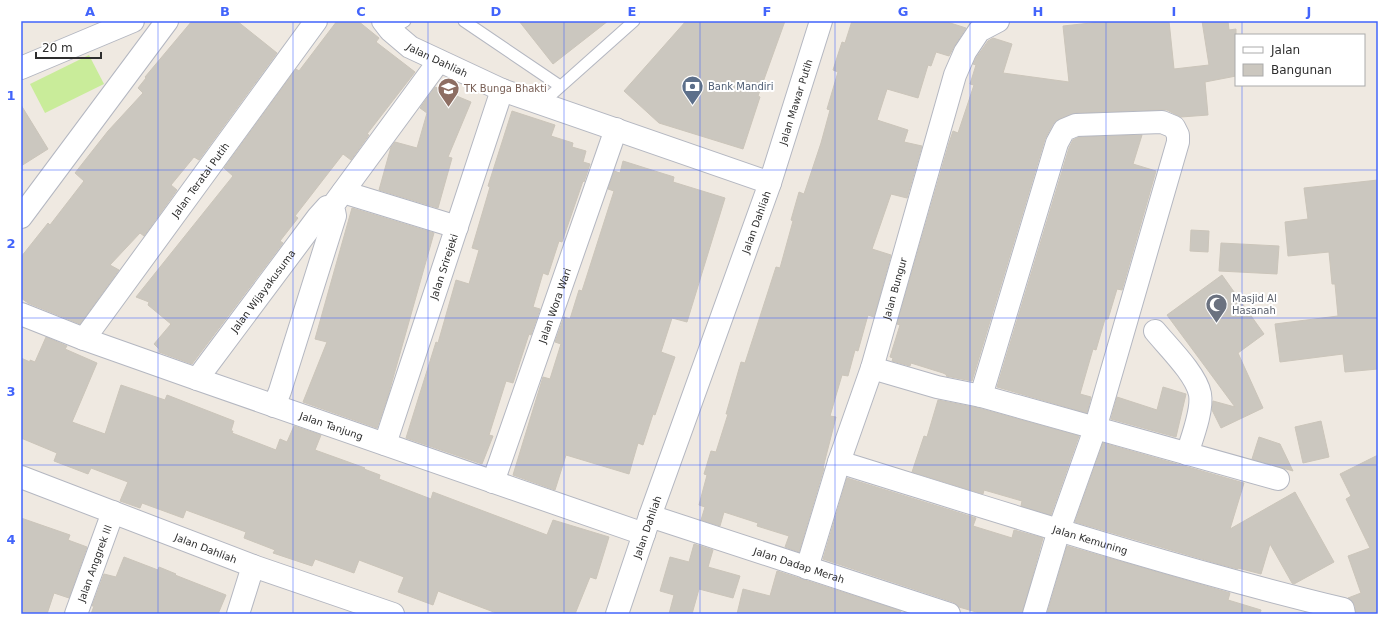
<svg xmlns="http://www.w3.org/2000/svg" width="1399" height="635" font-family="'DejaVu Sans',sans-serif">
<rect width="100%" height="100%" fill="#efe9e1"/>
<!-- pitch -->
<polygon fill="#c9ec9a" points="89,55 104,84 45,113 30,84"/>
<!-- building -->
<g fill="#cbc7bf" stroke="#cbc5ba">
<polygon points="192,21 237,21 277,53 199,160 194,157 171,185 177,190 144,236 140,233 110,265 119,270 80,324 28,303 21,298 21,257 48,223 50,225 84,181 75,173 108,131 143,93 138,88 146,78 145,77"/>
<polygon points="337,21 358,21 379,38 376,42 415,72 367,134 369,135 351,160 343,154 295,216 298,218 280,241 283,243 192,364 159,352 159,349 154,344 171,324 148,305 149,302 136,297 233,176 224,168 296,69 299,71"/>
<polygon points="519,21 608,21 553,64"/>
<polygon points="686,21 785,21 758,96 760,97 743,149 659,123 624,91"/>
<polygon points="852,21 944,21 966,28 955,45 949,56 936,52 931,66 928,65 918,98 887,89 877,120 908,130 904,142 922,146 907,198 891,194 872,249 891,255 874,317 868,315 858,351 855,350 848,376 842,375 830,416 836,417 823,468 824,468 799,552 785,547 789,536 757,526 758,523 724,512 720,526 701,520 705,507 699,505 707,475 704,474 711,451 716,452 728,414 726,414 741,362 745,363 776,267 780,268 793,221 791,220 799,192 804,194 821,143 830,110 827,109 838,72 833,70 842,42 845,43"/>
<polygon points="1100,21 1169,21 1174,69 1209,65 1202,21 1228,21 1229,30 1236,29 1236,76 1205,82 1208,115 1181,117 1167,110 1162,110 1076,113 1059,119 1053,124 1045,139 972,381 946,376 947,375 943,373 911,363 910,366 892,361 893,358 890,357 900,325 897,324 949,143 953,131 958,133 974,85 970,84 976,65 973,64 976,58 988,41 993,38 1012,44 1003,73 1069,82 1063,26 1100,22"/>
<polygon points="435,87 471,102 448,157 452,158 438,208 379,190 391,147 395,142 417,148 427,113 420,108"/>
<polygon points="21,105 48,149 21,166"/>
<polygon points="512,111 555,125 551,136 573,143 572,147 586,151 583,162 590,164 584,182 583,181 562,242 559,241 548,275 543,273 533,307 540,309 531,335 529,334 513,383 506,381 489,435 493,436 482,464 406,438 436,342 438,343 456,280 469,284 479,250 472,248 490,187 488,186"/>
<polygon points="1142,135 1133,164 1156,171 1122,290 1117,289 1108,319 1105,319 1096,350 1093,349 1080,394 1091,397 1087,413 997,387 1069,148 1073,140 1079,137"/>
<polygon points="623,161 674,177 673,182 725,198 687,322 672,318 661,352 675,357 655,415 653,414 643,445 638,443 629,474 566,455 555,490 513,475 543,377 550,379 561,344 555,342 564,317 570,319 579,290 582,291 614,191 608,189 614,171 620,173"/>
<polygon points="1378,180 1378,369 1345,372 1343,354 1280,362 1275,324 1338,316 1335,284 1332,284 1329,252 1288,256 1285,222 1308,219 1304,188"/>
<polygon points="352,208 434,233 388,396 377,428 303,402 327,342 315,339"/>
<polygon points="1191,230 1209,231 1208,252 1190,251"/>
<polygon points="1221,243 1279,246 1277,274 1219,271"/>
<polygon points="1222,275 1264,334 1238,353 1263,408 1221,428 1212,410 1213,401 1235,407 1167,315"/>
<polygon points="46,337 67,346 65,349 97,363 72,422 105,434 121,385 165,400 167,395 234,421 231,431 233,431 232,433 276,450 280,439 287,442 294,426 321,435 315,450 365,468 364,469 380,475 379,479 431,499 433,492 547,535 553,520 609,537 596,579 590,577 575,614 499,614 438,591 433,605 398,592 404,577 359,560 354,573 315,559 312,566 273,553 275,550 244,538 246,532 186,510 183,518 142,503 140,508 120,501 128,482 91,468 88,474 54,461 57,453 21,438 21,358 30,362 30,360 35,362"/>
<polygon points="1163,387 1186,394 1176,437 1111,419 1117,397 1157,410"/>
<polygon points="938,400 978,408 1079,436 1051,515 1021,506 1022,501 984,490 983,494 912,472 924,436 927,437"/>
<polygon points="1321,421 1329,457 1303,463 1295,427"/>
<polygon points="1259,437 1280,444 1293,471 1252,459"/>
<polygon points="1103,443 1244,483 1230,529 1295,492 1334,562 1294,584 1292,583 1270,544 1261,574 1238,568 1238,569 1219,564 1075,522"/>
<polygon points="1378,455 1378,614 1356,614 1355,606 1352,601 1348,598 1361,593 1348,556 1370,548 1346,499 1351,496 1340,474"/>
<polygon points="847,478 976,518 973,526 1012,538 1014,530 1043,538 1022,614 983,614 959,607 953,602 823,559"/>
<polygon points="21,518 70,535 68,540 87,547 69,598 54,593 47,614 21,614"/>
<polygon points="694,544 713,550 708,567 740,576 733,598 699,589 692,614 669,614 674,595 660,591 670,557 689,562"/>
<polygon points="1067,546 1230,593 1228,600 1261,610 1260,614 1047,614"/>
<polygon points="124,557 158,570 159,567 176,574 175,575 226,595 218,614 91,614 94,606 92,606 104,574 116,577"/>
<polygon points="777,571 901,611 900,614 737,614 743,589 770,596"/>
</g>
<g fill="none" stroke-linecap="round" stroke-linejoin="round">
<defs>
<g id="lane">
<polyline points="464,21 560,86"/>
<polyline points="390,30 405,21"/>
<polyline points="542,103 634,21"/>
</g>
<g id="street">
<path id="s1" d="M383,21L390,30L410,47L502,90L770,183L650,516L617,614"/>
<polyline points="21,68 133,21"/>
<path id="s2" d="M770,183L821,21"/>
<polyline points="343,192 457,227"/>
<polyline points="21,217 167,21"/>
<path id="s3" d="M21,314L84,339L197,379L644,534"/>
<path d="M1155,331C1168,347 1196,374 1200,394C1203,410 1192,438 1187,454"/>
<path id="s4" d="M84,339L316,21"/>
<polyline points="872,368 937,387 981,396 1278,479"/>
<path id="s5" d="M197,379L318,217L327,207L331,208"/>
<polyline points="981,396 1057,143 1064,130 1076,125 1162,122 1174,127 1178,135 1178,142 1095,429 1059,530 1034,614"/>
<polyline points="274,406 280,391 335,216 334,211 331,208 439,61"/>
<path id="s6" d="M385,444L502,90"/>
<path id="s7" d="M839,462C1007,514 1173,568 1343,609L1344,614"/>
<path id="s8" d="M21,477L253,566L393,614"/>
<path id="s9" d="M493,482L616,129"/>
<path id="s10" d="M650,516L949,614"/>
<path id="s11" d="M807,568L839,462L872,368L955,75L965,52L979,31L998,21"/>
<path id="s12" d="M76,614L113,512"/>
<polyline points="238,614 253,566"/>
</g>
</defs>
<!-- lane casing -->
<use href="#lane" stroke="#b4b7c1" stroke-width="13"/>
<!-- street casing -->
<use href="#street" stroke="#b4b7c1" stroke-width="24"/>
<!-- lane -->
<use href="#lane" stroke="#fff" stroke-width="11"/>
<!-- street -->
<use href="#street" stroke="#fff" stroke-width="22"/>
</g>
<!-- grid -->
<path fill="none" stroke="#4264fb" stroke-width="1" stroke-opacity="0.55" d="M158,21V614M293,21V614M428,21V614M564,21V614M700,21V614M835,21V614M970,21V614M1106,21V614M1242,21V35M1242,85V614M21,170H1378M21,318H1378M21,465H1378"/>
<!-- icons -->
<defs>
<symbol id="bank-pin" viewBox="-11 -11 22 30"><path d="M0 17L-7.5 6A9.5 9.5 0 1 1 7.5 6Z" fill="#5c6f8a" stroke="#fff"/><path d="M-6-4H6V4H-6ZM0-2.3a2.3 2.3 0 1 0 0 4.6a2.3 2.3 0 1 0 0-4.6Z" fill="#fff"/></symbol>
<symbol id="school-pin" viewBox="-11 -11 22 30"><path d="M0 17L-7.5 6A9.5 9.5 0 1 1 7.5 6Z" fill="#8d6e63" stroke="#fff"/><path d="M0-5L7-2L0 1L-7-2ZM-4 1L0 2.5L4 1V4Q0 6-4 4Z" fill="#fff"/></symbol>
<symbol id="mosque-pin" viewBox="-11 -11 22 30"><path d="M0 17L-7.5 6A9.5 9.5 0 1 1 7.5 6Z" fill="#6b7280" stroke="#fff"/><path d="M3.5-4.9A6 6 0 1 0 3.5 4.9A5 5 0 1 1 3.5-4.9Z" fill="#fff"/></symbol>
</defs>
<g fill-rule="evenodd">
<use href="#bank-pin" x="680" y="74" width="25" height="34"/>
<use href="#school-pin" x="436" y="76" width="25" height="34"/>
<use href="#mosque-pin" x="1204" y="292" width="25" height="34"/>
</g>
<g text-anchor="middle" stroke-width="4" stroke-linejoin="round" paint-order="stroke">
<!-- street labels -->
<g font-size="10" fill="#2e2e2e" stroke="#fff">
<text dy="4" stroke="none"><textPath href="#s1" startOffset="68">Jalan Dahliah</textPath></text>
<text dy="4" stroke="none"><textPath href="#s2" startOffset="85">Jalan Mawar Putih</textPath></text>
<text dy="4" stroke="none"><textPath href="#s4" startOffset="197">Jalan Teratai Putih</textPath></text>
<text transform="translate(756 222) rotate(-70)" y="4">Jalan Dahliah</text>
<text dy="4" stroke="none"><textPath href="#s6" startOffset="187">Jalan Srirejeki</textPath></text>
<text dy="4" stroke="none"><textPath href="#s11" startOffset="293">Jalan Bungur</textPath></text>
<text dy="4" stroke="none"><textPath href="#s5" startOffset="110">Jalan Wijayakusuma</textPath></text>
<text dy="4" stroke="none"><textPath href="#s9" startOffset="187">Jalan Wora Wari</textPath></text>
<text dy="4" stroke="none"><textPath href="#s3" startOffset="330">Jalan Tanjung</textPath></text>
<text transform="translate(647 527) rotate(-71)" y="4">Jalan Dahliah</text>
<text dy="4" stroke="none"><textPath href="#s7" startOffset="263">Jalan Kemuning</textPath></text>
<text dy="4" stroke="none"><textPath href="#s8" startOffset="198">Jalan Dahliah</textPath></text>
<text dy="4" stroke="none"><textPath href="#s12" startOffset="54">Jalan Anggrek III</textPath></text>
<text dy="4" stroke="none"><textPath href="#s10" startOffset="157">Jalan Dadap Merah</textPath></text>
</g>
<!-- service labels -->
<g font-size="10" fill="#4e5e75" stroke="#fff" text-anchor="start">
<text x="708" y="90">Bank Mandiri</text>
</g>
<!-- education labels -->
<g font-size="10" fill="#785e54" stroke="#fff" text-anchor="start">
<text x="464" y="92">TK Bunga Bhakti</text>
</g>
<!-- worship labels -->
<g font-size="10" fill="#5b616d" stroke="#fff" text-anchor="start">
<text x="1232" y="302">Masjid Al<tspan x="1232" dy="12">Hasanah</tspan></text>
</g>
</g>
<!-- border -->
<rect width="1399" height="635" fill="none" stroke="#ffffff" stroke-width="44"/>
<!-- legend -->
<rect x="1235" y="34" width="130" height="52" fill="#ffffff" stroke="#ababab"/>
<rect x="1243" y="47" width="20" height="6" fill="#ffffff" stroke="#ababab"/>
<text x="1271" y="54" font-size="12" fill="#2e2e2e">Jalan</text>
<rect x="1243" y="64" width="20" height="12" fill="#cbc7bf" stroke="#ababab"/>
<text x="1271" y="74" font-size="12" fill="#2e2e2e">Bangunan</text>
<!-- scale -->
<path d="M36 52v6h65v-6" fill="none" stroke="#2e2e2e" stroke-width="2"/>
<text x="42" y="52" font-size="12" fill="#2e2e2e" stroke="#ffffff" stroke-width="3" paint-order="stroke">20 m</text>
<rect x="22" y="22" width="1355" height="591" fill="none" stroke="#4264fb" stroke-width="1.5"/>
<g font-size="13" text-anchor="middle" font-weight="bold" fill="#4264fb">
<text x="90" y="16">A</text>
<text x="225" y="16">B</text>
<text x="361" y="16">C</text>
<text x="496" y="16">D</text>
<text x="632" y="16">E</text>
<text x="767" y="16">F</text>
<text x="903" y="16">G</text>
<text x="1038" y="16">H</text>
<text x="1174" y="16">I</text>
<text x="1309" y="16">J</text>
<text x="11" y="100">1</text>
<text x="11" y="248">2</text>
<text x="11" y="396">3</text>
<text x="11" y="544">4</text>
</g>
</svg>
